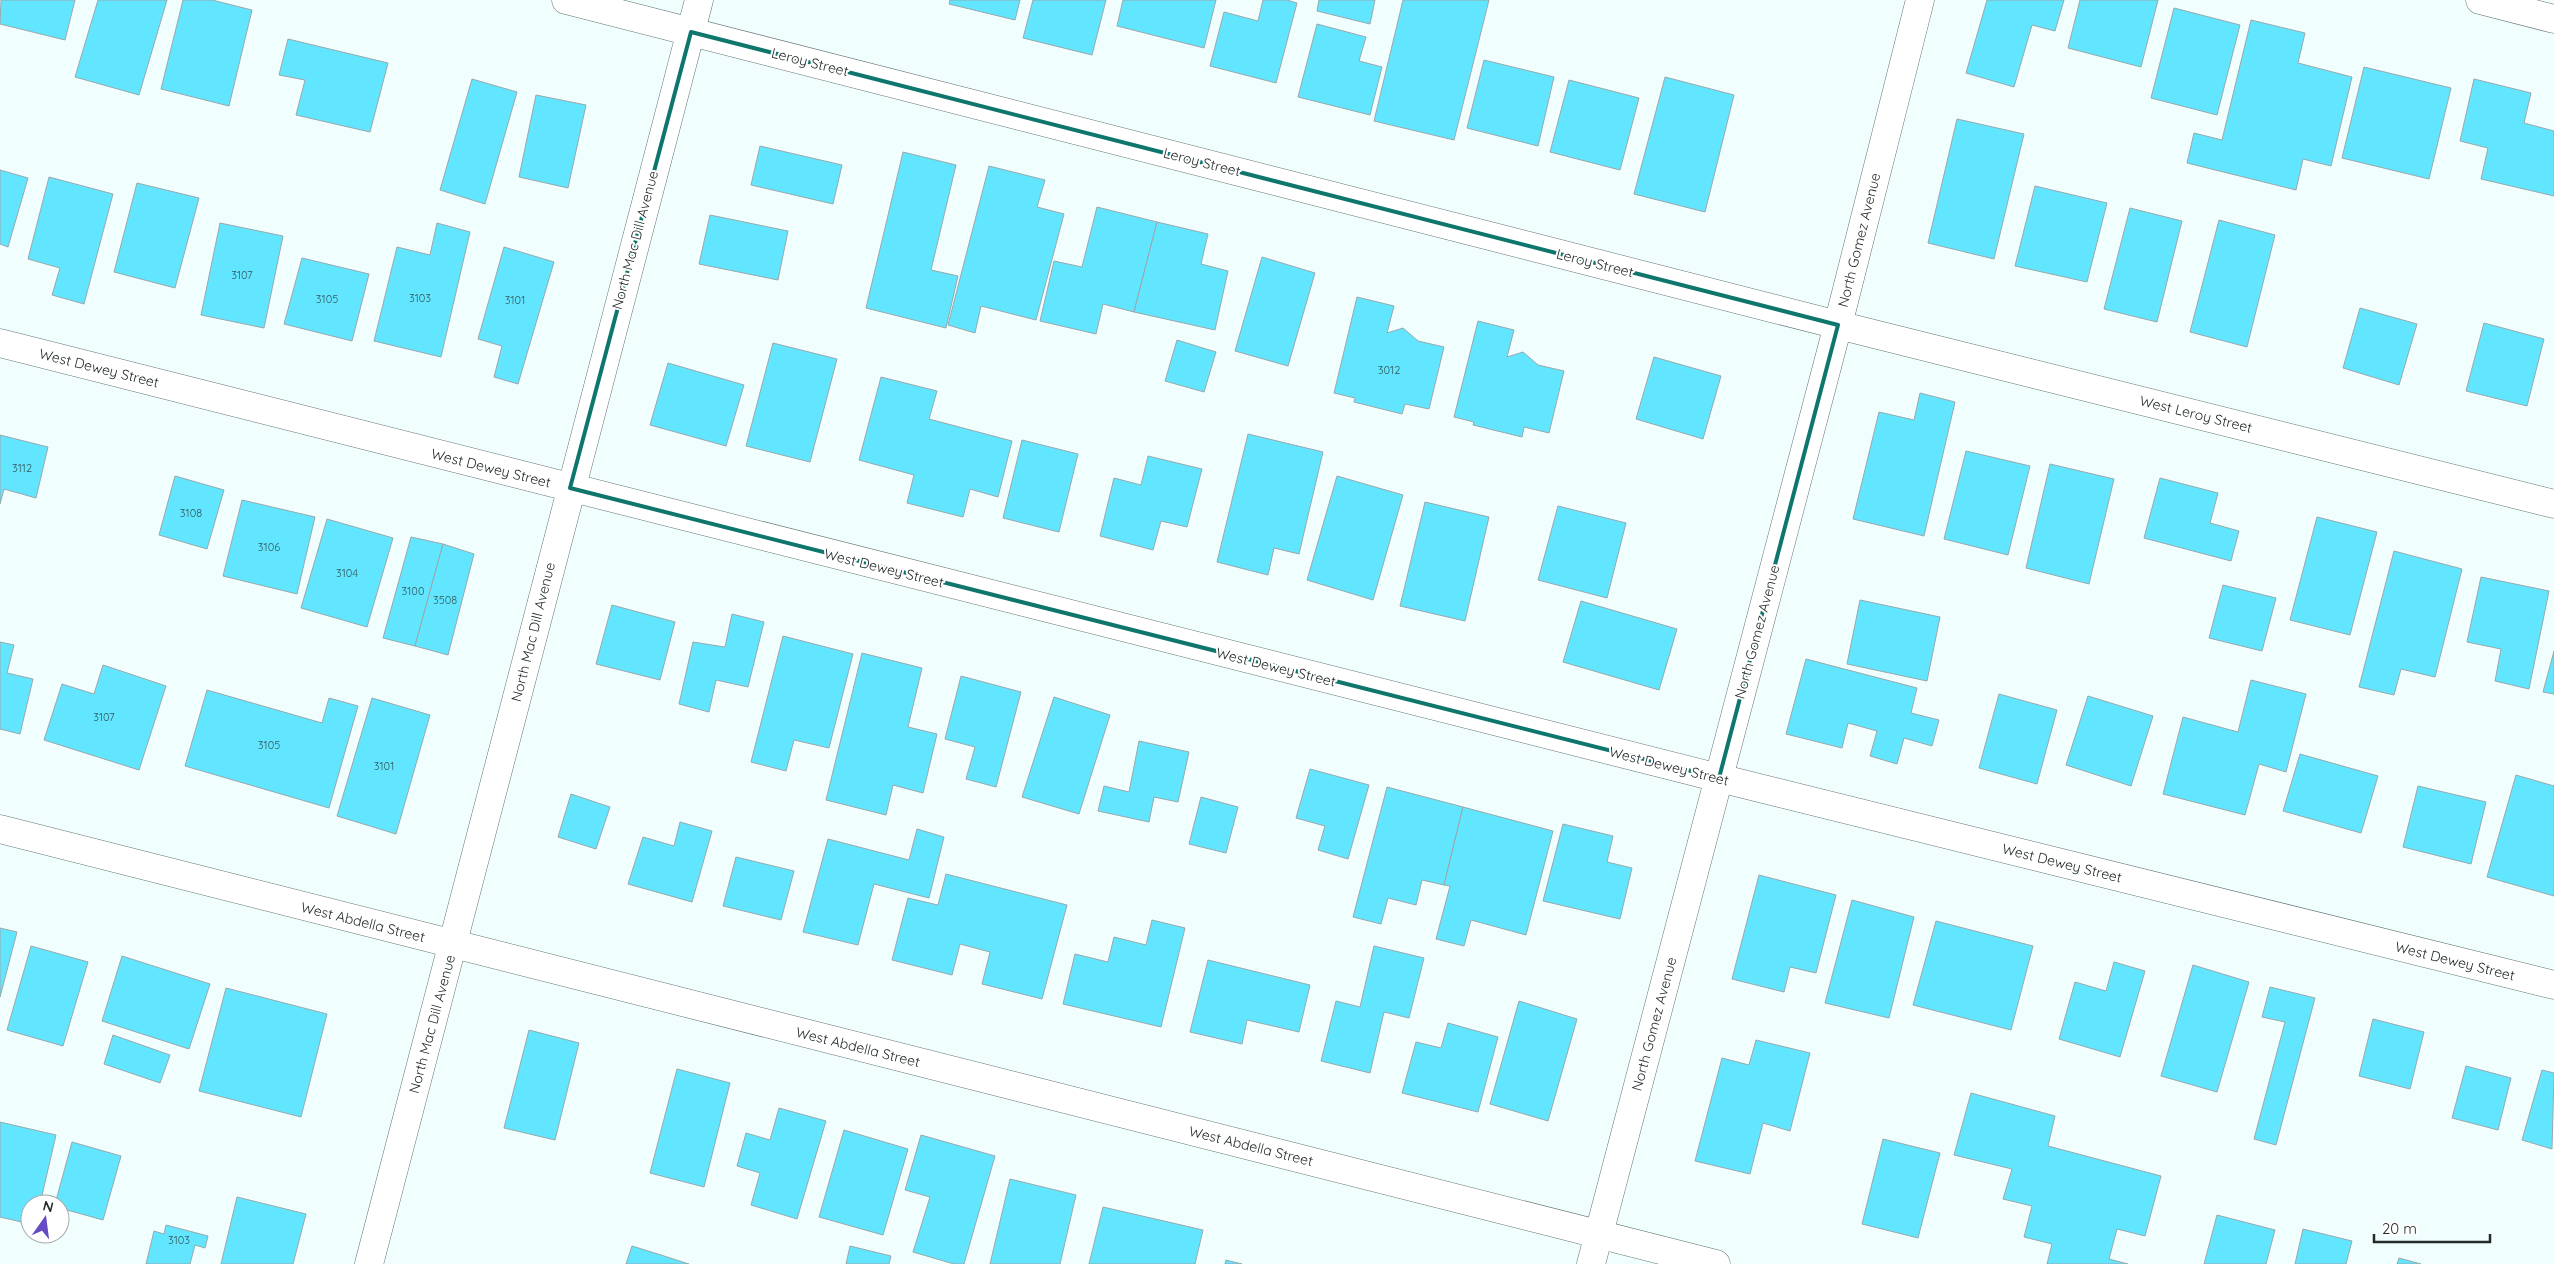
<svg xmlns="http://www.w3.org/2000/svg" width="2554" height="1264" font-family="Quicksand,sans-serif">
<rect width="100%" height="100%" fill="#f0fffe"/>
<!-- building -->
<g fill="#62e5ff" stroke="#98a8ac">
<polygon points="1,0 75,0 65,40 0,24"/>
<polygon points="98,0 167,0 139,95 75,77"/>
<polygon points="183,0 212,0 252,10 229,106 161,89"/>
<polygon points="950,0 1020,0 1015,20 949,4"/>
<polygon points="1033,0 1106,0 1092,55 1023,38"/>
<polygon points="1123,0 1216,0 1204,48 1117,26"/>
<polygon points="1263,0 1287,0 1297,3 1276,83 1210,66 1224,12 1258,21"/>
<polygon points="1319,0 1375,0 1370,24 1317,11"/>
<polygon points="1403,0 1489,0 1454,140 1374,121"/>
<polygon points="1987,0 2064,0 2055,31 2032,25 2014,87 1966,73"/>
<polygon points="2080,0 2158,0 2141,67 2068,48"/>
<polygon points="2174,8 2240,25 2217,115 2151,98"/>
<polygon points="2251,20 2305,33 2298,63 2352,77 2331,166 2303,159 2296,190 2187,163 2194,133 2222,140"/>
<polygon points="1317,24 1366,37 1359,61 1382,67 1370,115 1298,97"/>
<polygon points="288,39 388,63 370,132 296,115 305,80 279,75"/>
<polygon points="1484,60 1554,77 1538,146 1467,128"/>
<polygon points="2364,67 2451,88 2429,179 2342,158"/>
<polygon points="1665,77 1734,95 1705,212 1634,194"/>
<polygon points="472,79 517,92 485,204 440,190"/>
<polygon points="2474,79 2531,93 2524,123 2554,131 2554,196 2481,179 2488,148 2460,141"/>
<polygon points="1569,80 1639,98 1620,170 1550,152"/>
<polygon points="536,95 586,105 568,188 519,177"/>
<polygon points="1957,119 2024,134 1994,259 1928,243"/>
<polygon points="760,146 842,165 833,204 751,185"/>
<polygon points="903,152 956,165 931,270 958,276 946,328 866,308"/>
<polygon points="989,166 1045,180 1037,207 1064,214 1036,320 981,306 975,333 948,325"/>
<polygon points="0,170 28,178 8,247 0,244"/>
<polygon points="49,177 113,194 84,304 52,295 60,268 28,259"/>
<polygon points="137,183 199,198 175,288 114,272"/>
<polygon points="2035,186 2107,203 2087,282 2015,266"/>
<polygon points="1097,207 1157,222 1134,312 1103,304 1096,334 1040,321 1054,261 1082,267"/>
<polygon points="2130,208 2182,221 2157,322 2104,309"/>
<polygon points="710,215 788,231 778,280 699,264"/>
<polygon points="2219,220 2275,235 2247,347 2190,332"/>
<polygon points="1157,222 1208,234 1201,264 1228,271 1215,330 1134,312"/>
<polygon points="220,223 283,236 264,328 201,315"/>
<polygon points="437,223 470,232 441,357 374,341 397,247 430,255"/>
<polygon points="504,247 554,262 518,384 494,377 502,346 478,339"/>
<polygon points="1262,257 1315,273 1288,366 1235,351"/>
<polygon points="302,258 369,274 352,341 284,324"/>
<polygon points="1357,297 1394,306 1387,333 1403,328 1418,341 1444,347 1429,409 1405,404 1402,414 1354,402 1355,398 1334,393"/>
<polygon points="2360,308 2417,324 2399,385 2343,368"/>
<polygon points="1478,321 1514,330 1507,357 1523,352 1538,365 1564,371 1549,433 1524,427 1522,437 1473,425 1474,422 1454,417"/>
<polygon points="2484,323 2544,339 2527,406 2466,391"/>
<polygon points="1177,340 1216,352 1204,392 1165,381"/>
<polygon points="773,343 837,359 810,462 746,446"/>
<polygon points="1654,357 1721,376 1703,439 1636,419"/>
<polygon points="668,363 744,385 726,446 650,425"/>
<polygon points="881,377 937,391 929,419 1012,441 998,497 970,489 963,517 907,503 914,475 859,460"/>
<polygon points="1920,393 1955,402 1924,536 1853,519 1879,412 1914,420"/>
<polygon points="1248,434 1323,452 1299,554 1274,548 1268,575 1217,562"/>
<polygon points="0,435 48,447 36,498 4,489 0,504"/>
<polygon points="1022,440 1078,454 1059,532 1003,518"/>
<polygon points="1966,451 2030,466 2008,555 1944,539"/>
<polygon points="1148,456 1202,469 1187,527 1161,521 1153,550 1100,536 1114,478 1141,485"/>
<polygon points="2050,464 2114,479 2089,584 2026,568"/>
<polygon points="175,476 224,490 207,549 159,535"/>
<polygon points="1337,476 1403,495 1373,600 1307,580"/>
<polygon points="2160,478 2218,493 2210,523 2239,531 2231,561 2144,538"/>
<polygon points="242,500 315,517 297,594 223,576"/>
<polygon points="1425,502 1489,517 1465,621 1400,606"/>
<polygon points="1558,506 1626,523 1607,598 1538,580"/>
<polygon points="2317,517 2377,532 2350,635 2290,620"/>
<polygon points="327,519 393,538 367,627 301,608"/>
<polygon points="411,537 443,544 415,646 383,638"/>
<polygon points="443,544 474,554 448,655 415,646"/>
<polygon points="2394,551 2462,569 2435,677 2401,669 2394,695 2359,687"/>
<polygon points="2481,577 2549,591 2529,689 2495,681 2501,649 2467,642"/>
<polygon points="2223,585 2276,598 2262,651 2209,638"/>
<polygon points="1860,600 1940,617 1927,681 1847,664"/>
<polygon points="1581,601 1677,629 1659,690 1563,662"/>
<polygon points="612,605 675,622 660,680 596,664"/>
<polygon points="732,614 764,622 748,687 716,680 709,712 679,704 693,642 725,647"/>
<polygon points="783,636 853,654 829,748 794,740 786,771 751,762"/>
<polygon points="0,642 14,645 7,673 33,679 20,734 0,729"/>
<polygon points="2554,651 2554,694 2543,692"/>
<polygon points="862,653 922,668 908,727 937,734 923,793 893,785 886,815 826,800"/>
<polygon points="1806,659 1917,688 1911,713 1939,720 1932,746 1904,738 1897,764 1870,756 1877,731 1848,723 1842,748 1786,734"/>
<polygon points="103,665 166,686 139,770 44,740 62,684 94,694"/>
<polygon points="961,676 1021,692 996,787 966,779 975,747 945,739"/>
<polygon points="2251,680 2306,694 2286,772 2259,764 2245,815 2163,794 2183,717 2238,732"/>
<polygon points="207,690 322,723 329,698 358,706 329,808 185,766"/>
<polygon points="1999,694 2057,710 2037,784 1979,768"/>
<polygon points="2088,696 2153,716 2131,786 2066,765"/>
<polygon points="1054,697 1110,715 1079,814 1022,797"/>
<polygon points="372,698 430,715 396,834 337,816"/>
<polygon points="1139,741 1189,752 1178,802 1154,797 1149,822 1098,811 1104,786 1129,792"/>
<polygon points="2300,754 2378,776 2361,833 2283,811"/>
<polygon points="1310,769 1369,785 1348,859 1318,850 1325,826 1296,818"/>
<polygon points="2516,775 2554,786 2554,896 2487,877"/>
<polygon points="2418,786 2486,802 2471,864 2403,847"/>
<polygon points="1387,787 1463,807 1444,885 1422,880 1416,905 1388,898 1381,924 1353,917"/>
<polygon points="571,794 610,807 596,849 558,837"/>
<polygon points="1201,797 1238,807 1226,853 1189,844"/>
<polygon points="1463,807 1553,831 1526,935 1471,920 1464,946 1436,939 1450,886 1444,885"/>
<polygon points="680,822 712,831 692,902 628,884 643,837 674,846"/>
<polygon points="1563,824 1613,836 1607,862 1632,868 1620,919 1543,901"/>
<polygon points="917,829 944,837 929,898 874,884 858,945 803,932 828,839 909,860"/>
<polygon points="736,857 794,871 781,920 723,906"/>
<polygon points="946,874 1067,905 1042,999 982,984 990,952 960,944 952,975 892,960 908,898 938,905"/>
<polygon points="1759,875 1836,895 1816,973 1790,967 1784,992 1732,979"/>
<polygon points="1852,900 1914,917 1889,1018 1825,1003"/>
<polygon points="1152,920 1185,928 1161,1027 1063,1004 1075,954 1108,962 1114,937 1146,945"/>
<polygon points="1936,921 2033,946 2011,1030 1913,1005"/>
<polygon points="0,928 17,932 0,997"/>
<polygon points="31,946 88,962 63,1046 7,1030"/>
<polygon points="1374,946 1424,958 1409,1018 1384,1012 1370,1073 1321,1061 1336,1001 1360,1007"/>
<polygon points="122,956 210,984 189,1049 102,1021"/>
<polygon points="1208,960 1310,985 1299,1032 1247,1020 1242,1044 1190,1032"/>
<polygon points="2114,962 2145,971 2120,1057 2059,1039 2075,982 2106,991"/>
<polygon points="2193,965 2249,982 2217,1092 2161,1076"/>
<polygon points="2270,987 2315,998 2276,1145 2254,1139 2285,1022 2262,1017"/>
<polygon points="226,988 327,1014 301,1117 199,1091"/>
<polygon points="1519,1001 1577,1019 1548,1121 1490,1104"/>
<polygon points="2373,1019 2424,1032 2410,1089 2359,1076"/>
<polygon points="1448,1023 1498,1037 1478,1112 1402,1093 1416,1042 1441,1048"/>
<polygon points="529,1030 579,1043 555,1140 504,1128"/>
<polygon points="113,1035 170,1055 160,1083 104,1064"/>
<polygon points="1756,1040 1810,1053 1790,1131 1763,1123 1750,1174 1695,1161 1722,1058 1749,1065"/>
<polygon points="2466,1066 2511,1078 2498,1130 2452,1118"/>
<polygon points="677,1069 730,1083 704,1187 650,1173"/>
<polygon points="2542,1070 2554,1073 2552,1149 2522,1140"/>
<polygon points="1971,1093 2055,1116 2048,1146 2161,1176 2145,1236 2117,1229 2109,1259 2128,1264 2047,1264 2052,1244 2024,1237 2032,1206 2003,1199 2012,1169 1954,1155"/>
<polygon points="779,1108 826,1121 797,1219 751,1205 760,1173 737,1166 746,1133 770,1140"/>
<polygon points="0,1122 56,1135 40,1204 30,1204 30,1224 0,1217"/>
<polygon points="844,1130 908,1149 883,1235 819,1217"/>
<polygon points="921,1135 995,1156 964,1264 954,1264 913,1252 930,1197 905,1190"/>
<polygon points="1883,1139 1940,1153 1918,1238 1862,1224"/>
<polygon points="72,1142 121,1156 103,1220 60,1208 60,1204 55,1204"/>
<polygon points="1010,1179 1076,1195 1060,1264 990,1264"/>
<polygon points="237,1197 306,1214 293,1264 221,1264"/>
<polygon points="1103,1207 1203,1230 1195,1264 1089,1264"/>
<polygon points="2217,1215 2275,1230 2266,1264 2204,1264"/>
<polygon points="166,1225 208,1236 205,1248 195,1245 190,1264 146,1264 154,1231 164,1234"/>
<polygon points="2303,1229 2352,1241 2346,1264 2295,1264"/>
<polygon points="632,1246 661,1255 689,1264 626,1264"/>
<polygon points="850,1246 891,1256 889,1264 846,1264"/>
<polygon points="2399,1258 2421,1264 2397,1264"/>
<polygon points="1226,1260 1242,1264 1225,1264"/>
</g>
<g fill="none" stroke-linecap="round" stroke-linejoin="round">
<defs>
<g id="street">
<polyline points="566,0 1838,325 2554,504"/>
<polyline points="2480,0 2554,19"/>
<polyline points="0,343 1719,778 2554,985"/>
<polyline points="0,829 1716,1264"/>
<polyline points="1591,1264 1838,325 1920,0"/>
</g>
<polyline id="secondary" points="369,1264 699,0"/>
</defs>
<!-- street casing -->
<use href="#street" stroke="#647473" stroke-width="29"/>
<!-- secondary casing -->
<use href="#secondary" stroke="#647473" stroke-width="29"/>
<!-- street -->
<use href="#street" stroke="#fff" stroke-width="28"/>
<!-- secondary -->
<use href="#secondary" stroke="#fff" stroke-width="28"/>
</g>
<!-- marked area -->
<path fill="none" stroke="#0f766e" stroke-width="4" stroke-linejoin="round" d="M691,32L1838,325L1719,778L570,488Z"/>
<g text-anchor="middle" stroke-width="4" stroke-linejoin="round" paint-order="stroke">
<!-- number labels -->
<g font-size="11" fill="#345a5f">
<text x="242" y="279">3107</text>
<text x="420" y="302">3103</text>
<text x="327" y="303">3105</text>
<text x="515" y="304">3101</text>
<text x="1389" y="374">3012</text>
<text x="22" y="472">3112</text>
<text x="191" y="517">3108</text>
<text x="269" y="551">3106</text>
<text x="347" y="577">3104</text>
<text x="413" y="595">3100</text>
<text x="445" y="604">3508</text>
<text x="104" y="721">3107</text>
<text x="269" y="749">3105</text>
<text x="384" y="770">3101</text>
<text x="179" y="1244">3103</text>
</g>
<!-- street labels -->
<g font-size="14" fill="#242b2a" stroke="#fff">
<text transform="translate(810 62) rotate(14)" y="5">Leroy Street</text>
<text transform="translate(1202 162) rotate(14)" y="5">Leroy Street</text>
<text transform="translate(635 240) rotate(-75)" y="5">North Mac Dill Avenue</text>
<text transform="translate(1859 240) rotate(-76)" y="5">North Gomez Avenue</text>
<text transform="translate(1595 263) rotate(14)" y="5">Leroy Street</text>
<text transform="translate(99 368) rotate(14)" y="5">West Dewey Street</text>
<text transform="translate(2196 414) rotate(14)" y="5">West Leroy Street</text>
<text transform="translate(491 468) rotate(14)" y="5">West Dewey Street</text>
<text transform="translate(884 568) rotate(14)" y="5">West Dewey Street</text>
<text transform="translate(533 632) rotate(-76)" y="5">North Mac Dill Avenue</text>
<text transform="translate(1757 632) rotate(-75)" y="5">North Gomez Avenue</text>
<text transform="translate(1276 667) rotate(14)" y="5">West Dewey Street</text>
<text transform="translate(1669 766) rotate(14)" y="5">West Dewey Street</text>
<text transform="translate(2062 863) rotate(14)" y="5">West Dewey Street</text>
<text transform="translate(363 922) rotate(14)" y="5">West Abdella Street</text>
<text transform="translate(2455 961) rotate(14)" y="5">West Dewey Street</text>
<text transform="translate(432 1024) rotate(-75)" y="5">North Mac Dill Avenue</text>
<text transform="translate(1654 1024) rotate(-75)" y="5">North Gomez Avenue</text>
<text transform="translate(858 1047) rotate(14)" y="5">West Abdella Street</text>
<text transform="translate(1251 1146) rotate(14)" y="5">West Abdella Street</text>
</g>
</g>
<!-- north arrow -->
<g transform="translate(45 1219) rotate(14)"><circle r="24" fill="#ffffff" stroke="#a7aaaa"/>
<path d="M0-4L9 19L0 12L-9 19Z" fill="#654bc4"/>
<text y="-8" font-size="14" font-weight="bold" text-anchor="middle" fill="#242b2a">N</text>
</g>
<!-- scale -->
<path d="M2374 1234v8h116v-8" fill="none" stroke="#242b2a" stroke-width="2.5"/>
<text x="2382" y="1234" font-size="15" fill="#242b2a" stroke="#ffffff" stroke-width="4" paint-order="stroke">20 m</text>
</svg>
